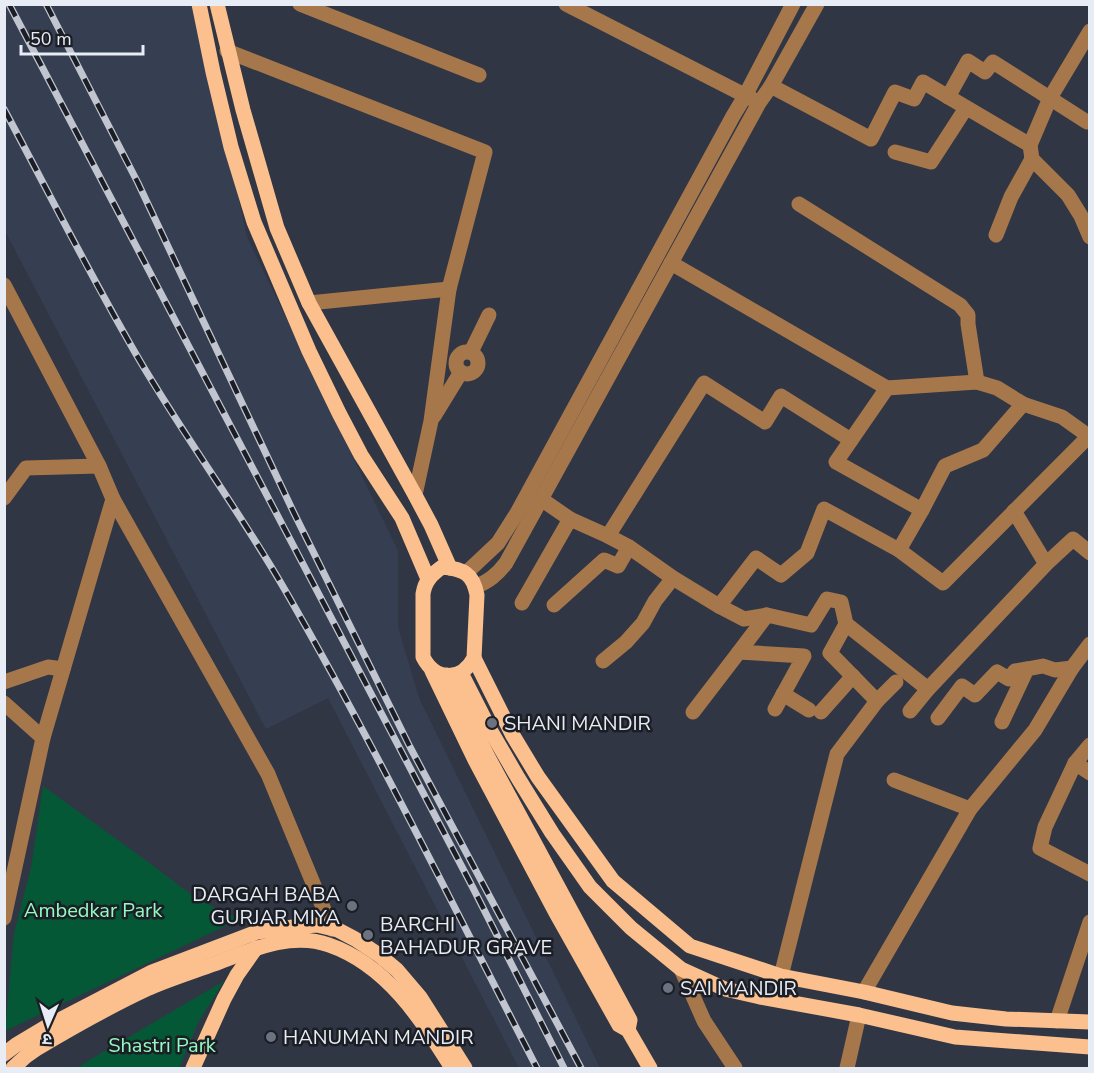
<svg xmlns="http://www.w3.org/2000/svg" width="1094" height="1073" font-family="'Nunito Sans','Noto Sans Devanagari',sans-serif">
<rect width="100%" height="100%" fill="#303644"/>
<!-- built -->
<polygon fill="#363f52" points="4,5 196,5 247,237 398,551 398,627 419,698 600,1068 519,1068 328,698 266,729 5,231"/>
<!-- green -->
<g fill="#055836">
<polygon points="43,786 144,859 197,899 240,919 5,1031 14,933 31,868"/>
<polygon points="224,981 199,1021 179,1068 76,1068"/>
</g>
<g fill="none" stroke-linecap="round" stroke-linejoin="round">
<!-- minor -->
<g stroke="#a7774c" stroke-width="15">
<polyline points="300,4 479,75"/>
<polyline points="566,4 754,100"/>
<polyline points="227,51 485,152 449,289"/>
<polyline points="771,86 871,139 895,92 914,99 923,82 1030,145 1032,159 1068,195 1081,216 1090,237"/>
<polyline points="948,97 968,61 985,72 993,62 1087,122"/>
<polyline points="1030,145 1050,98 1090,31"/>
<polyline points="895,152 931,162 966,108"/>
<polyline points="799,204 960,305 968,315 968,324 977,382"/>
<polyline points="996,235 1011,197 1032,159"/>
<polyline points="671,263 887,388 836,462 922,510 899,550 943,583 1090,435"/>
<polyline points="4,285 99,466 113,499 268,774 332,929"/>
<polyline points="309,303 449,289 431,421 415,495"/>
<circle cx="467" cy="363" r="11"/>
<polyline points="471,352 489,315"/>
<polyline points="887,388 977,382 997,388 1023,404"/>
<polyline points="434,416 461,372"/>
<polyline points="851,440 781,396 765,422 704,383 608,536 629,547 673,578 719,606 744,619 767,615 811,625 827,599 841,602 846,624 928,689 1046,564 1073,539 1090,553"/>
<polyline points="4,498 26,468 99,466"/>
<polyline points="541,499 570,519"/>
<polyline points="922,510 945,466 983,450 1023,404 1062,417 1090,437"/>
<polyline points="1014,511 1046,564"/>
<polyline points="466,573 498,543 517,513 733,116 745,96 793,4"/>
<path d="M475,587C489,581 497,575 506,563L759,103L771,86L817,4"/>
<polyline points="522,603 570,519 608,536"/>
<polyline points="554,605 604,560 618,566 629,547"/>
<polyline points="719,606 756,558 781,575 807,553 824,509 899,550"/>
<polyline points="767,615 739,652 804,656 775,709"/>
<polyline points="846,624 830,653 877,701 896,682"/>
<polyline points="603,661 626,642 643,623 655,601 673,578"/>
<polyline points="4,682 48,667 63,669"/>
<polyline points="783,694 809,710"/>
<polyline points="4,703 43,738"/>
<polyline points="910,711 928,689"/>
<polyline points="693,712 739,652"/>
<polyline points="821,712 853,676"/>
<polyline points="938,718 962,686 975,695 997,672 1009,679 1015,671 1027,669"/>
<polyline points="1002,722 1027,669 1043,666 1055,670 1072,668"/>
<polyline points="1090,745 1075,763 1045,827 1040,848 1090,874"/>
<polyline points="1075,763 1090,773"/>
<polyline points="894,780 970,809"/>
<polyline points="4,918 43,738 113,499"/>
<polyline points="681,969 704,1021 735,1068"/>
<polyline points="781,976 837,754 877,701"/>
<polyline points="864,992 970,809 1035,730 1072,668 1090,644"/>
<polyline points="1057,1021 1090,922"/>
<polyline points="847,1068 859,1015"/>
</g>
<!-- major -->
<g stroke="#fbc08d" stroke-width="15">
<polyline points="199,4 213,72 231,147 254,222 309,351 339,413 361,455 402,518 428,579"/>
<polyline points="217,4 243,110 277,228 309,303 415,495 431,525 450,568"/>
<path d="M442,567C463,569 473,573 477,595L474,658C461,682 435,681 423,657V594C425,581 431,575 442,567Z"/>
<polyline points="474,658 512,734 538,777 613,881 690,946 781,976 864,992 952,1013 1006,1019 1090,1022"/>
<polyline points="432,671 475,760 555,911 619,1025 628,1030 650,1068"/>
<polyline points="461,673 489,728 518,778 552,833 590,887 631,928 681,969 725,989 760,997 859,1015 955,1037 1090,1047"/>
<polyline points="447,675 488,757 630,1020 628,1030"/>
<polyline points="4,1054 16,1045 46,1027 152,972 257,932 293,927 317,925 338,930 355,939 379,955 397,970 420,997 465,1068"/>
<path d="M13,1068L26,1056L36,1049C73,1027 110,1006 149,988C170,979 192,972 214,964C249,951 290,931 329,945C387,965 421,1019 452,1068"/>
<polyline points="193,1068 224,999 237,975 256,948"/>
</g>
<defs>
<g id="rail">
<polyline points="9,4 472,886 564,1068"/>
<polyline points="46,4 138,183 293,511 410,747 581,1068"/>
<path d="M4,109C49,193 92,279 140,361C186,439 240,512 285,590C375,746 454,908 537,1068"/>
</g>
</defs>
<!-- rail casing -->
<use href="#rail" stroke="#c0c5cf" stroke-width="7"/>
<!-- rail -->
<use href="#rail" stroke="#1b1e24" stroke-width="4.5" stroke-dasharray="14" stroke-linecap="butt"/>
</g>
<!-- markers -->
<g fill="#6b7280" stroke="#1b1e24" stroke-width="2">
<circle cx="492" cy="723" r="6"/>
<circle cx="352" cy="906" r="6"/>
<circle cx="368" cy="935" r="6"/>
<circle cx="668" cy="988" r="6"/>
<circle cx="271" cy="1037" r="6"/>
</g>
<g text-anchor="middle" stroke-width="5" stroke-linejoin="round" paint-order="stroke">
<!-- poi labels -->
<g font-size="20" fill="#e8ecf5" stroke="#1b1e24" text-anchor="start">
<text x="504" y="730">SHANI MANDIR</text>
<text x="340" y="901" text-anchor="end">DARGAH BABA<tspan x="340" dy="23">GURJAR MIYA</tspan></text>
<text x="380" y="931">BARCHI<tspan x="380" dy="23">BAHADUR GRAVE</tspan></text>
<text x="680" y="995">SAI MANDIR</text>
<text x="283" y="1044">HANUMAN MANDIR</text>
</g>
<!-- park labels -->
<g font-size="20" fill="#94fac2" stroke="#1b1e24">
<text x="93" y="917">Ambedkar Park</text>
<text x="162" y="1052">Shastri Park</text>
</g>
</g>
<!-- border -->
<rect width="1094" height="1073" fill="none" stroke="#e8ecf5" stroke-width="12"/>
<!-- north arrow -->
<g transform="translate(48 1025) rotate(183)" stroke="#1b1e24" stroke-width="4.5" paint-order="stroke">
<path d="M0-4.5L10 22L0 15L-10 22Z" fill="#e8ecf5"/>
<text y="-9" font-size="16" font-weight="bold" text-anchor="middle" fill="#e8ecf5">उ</text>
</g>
<!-- scale -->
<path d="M21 45v9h122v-9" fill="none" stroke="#e8ecf5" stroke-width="3"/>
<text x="30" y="45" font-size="18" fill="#e8ecf5" stroke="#1b1e24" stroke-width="4.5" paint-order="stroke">50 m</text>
</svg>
